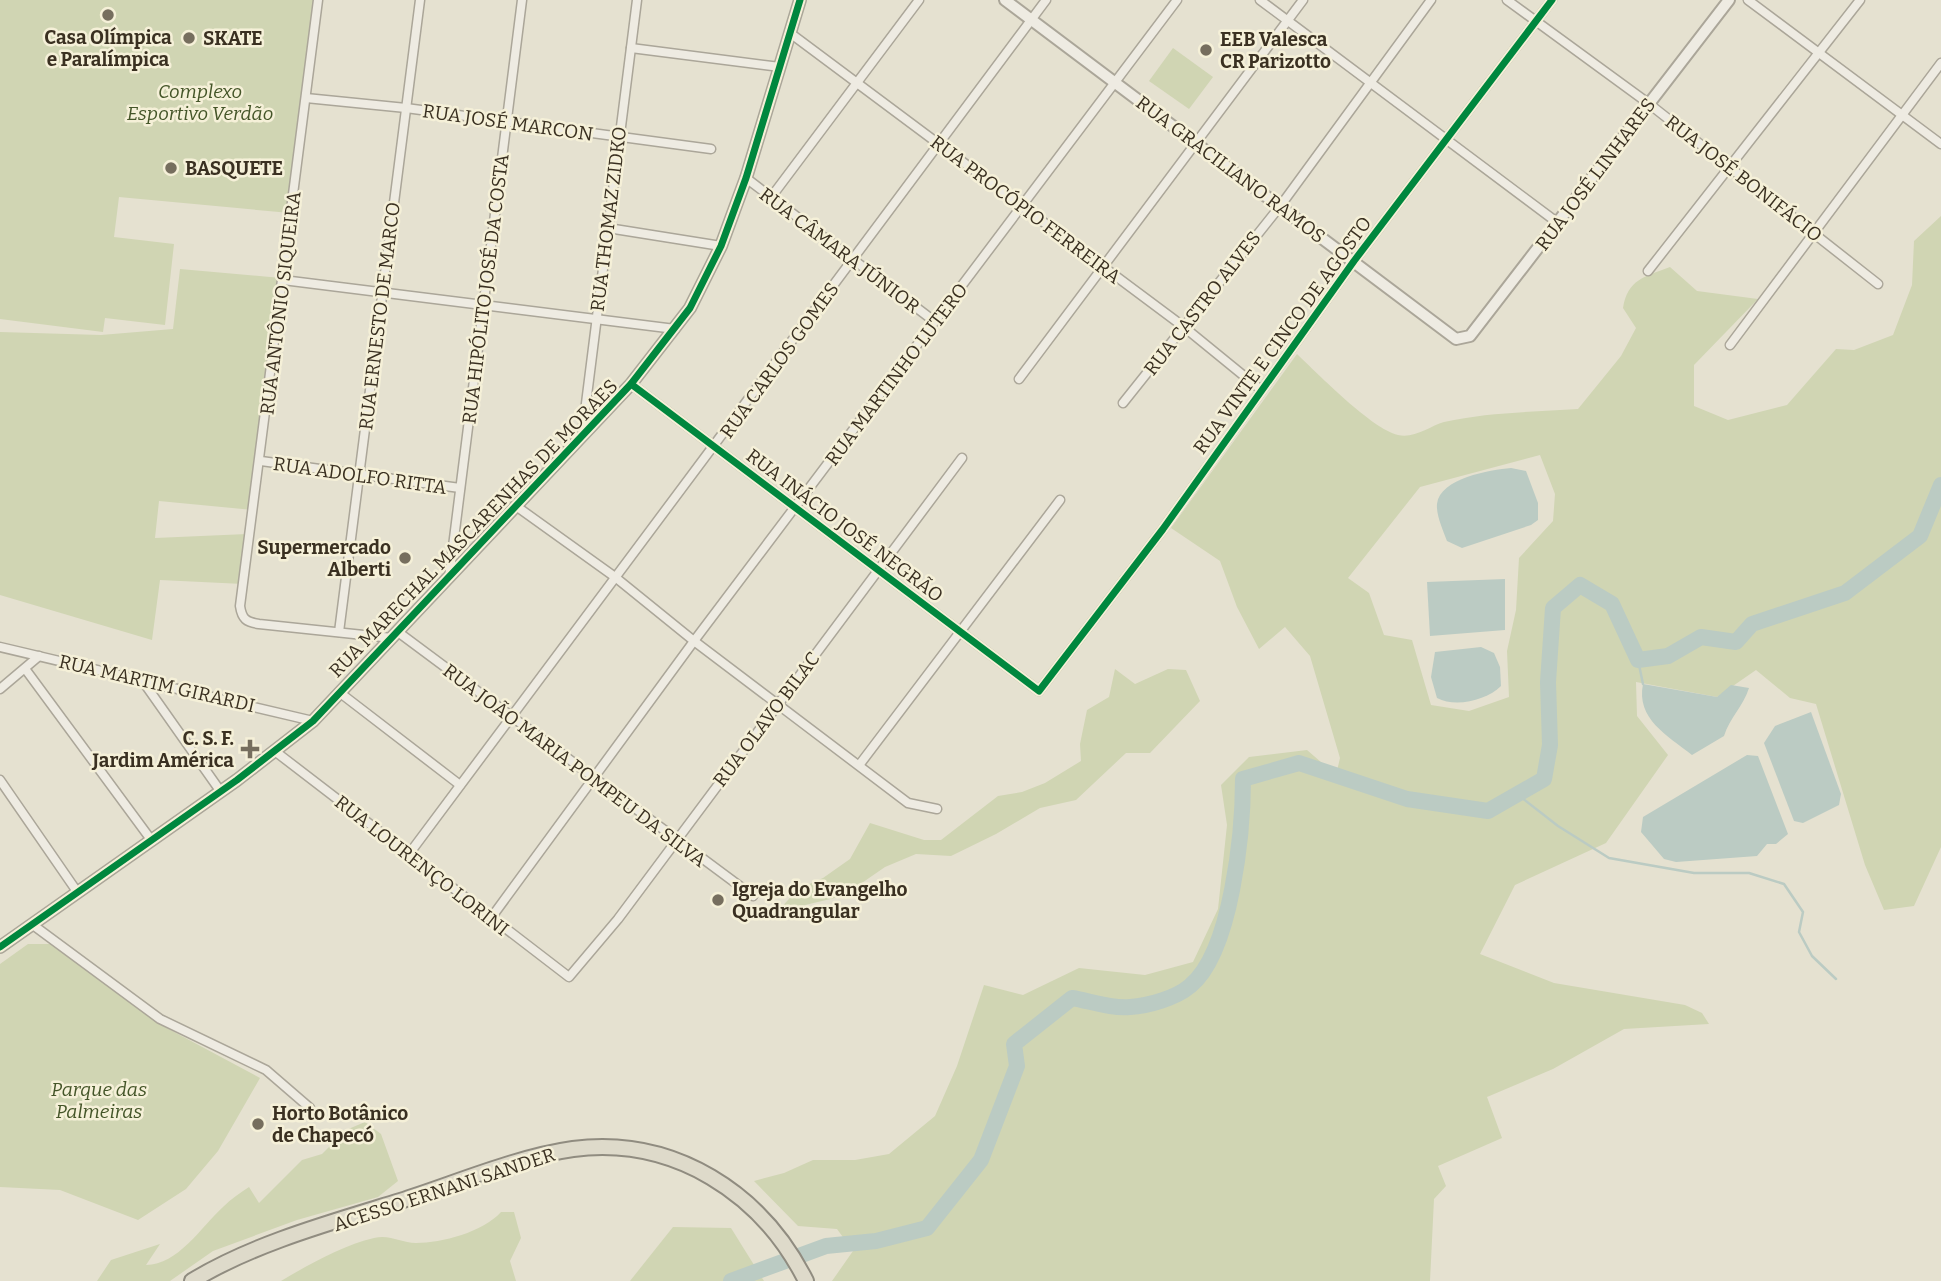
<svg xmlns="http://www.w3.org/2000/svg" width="1941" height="1281" font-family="Bitter,serif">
<rect width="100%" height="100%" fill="#e5e1d0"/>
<!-- green -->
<g fill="#d0d5b3" fill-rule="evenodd">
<polygon points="0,0 316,0 290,213 119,197 114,237 174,244 165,325 105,318 103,332 0,319"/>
<polygon points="1173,48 1213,77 1189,109 1149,81"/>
<path d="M1941,216V847L1914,906L1884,910L1865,865L1816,704L1790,698L1756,670L1717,697L1636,682L1637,716L1668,755L1606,843L1515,885L1480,954L1554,983L1685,1005L1702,1013L1709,1024L1624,1029L1553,1069L1487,1097L1502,1138L1438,1166L1446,1186L1434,1199L1430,1281H832L853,1251L837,1229L798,1226L754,1181L784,1173L813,1160H855L889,1154L935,1116L957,1066L984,985L1023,995L1079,968L1145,975L1193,962L1218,909L1227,825L1221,785L1249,757L1307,750L1336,775L1340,758L1310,656L1285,627L1259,649L1237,607L1220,561L1171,528L1297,354C1318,374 1372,429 1398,435C1414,439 1430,426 1444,422C1488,412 1534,412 1578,409L1621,356L1636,328L1623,308C1628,279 1644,277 1670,267L1697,291L1758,299L1694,365V406L1728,420L1787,405L1836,349L1854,350L1893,335L1912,285L1914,241ZM1540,455L1555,494L1553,521L1519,558L1516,610L1507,651L1509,697L1469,711L1431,705L1412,640L1384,635L1369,593L1348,578L1420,487Z"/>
<polygon points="180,269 281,278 253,510 159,501 155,538 247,534 243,584 160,580 152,640 0,595 0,332 101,335 173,329"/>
<polygon points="1115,669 1135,684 1168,669 1186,670 1200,701 1150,753 1126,753 1076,800 1040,808 996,834 951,856 916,854 885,867 843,896 801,906 785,914 778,911 798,889 823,878 850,859 870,823 924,840 941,840 998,796 1022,792 1045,783 1081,761 1080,744 1087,710 1109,697"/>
<polygon points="28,944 50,944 163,1026 260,1078 218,1151 186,1189 138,1220 60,1190 0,1187 0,964"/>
<path d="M365,1122L381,1134L398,1181L378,1197L297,1220L213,1251L170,1281H97L111,1260L160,1244L146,1265C178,1265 201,1227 223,1207C231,1199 240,1193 249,1187L259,1203L302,1160L322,1154L346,1130Z"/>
<path d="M501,1212H514L521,1238L510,1261L516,1281H281C308,1265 343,1245 374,1238C390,1234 401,1243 416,1243C442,1243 483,1232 501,1212Z"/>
<polygon points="673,1227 731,1228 764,1281 630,1281"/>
</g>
<!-- water -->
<g fill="#bbcbc3">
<path d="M1511,468L1526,471L1538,503V520L1531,525L1462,548L1447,541C1443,530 1436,515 1437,504C1440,478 1490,470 1511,468Z"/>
<polygon points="1505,579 1505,630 1430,636 1427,582"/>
<path d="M1481,647L1494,653L1500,667L1501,686C1487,700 1456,708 1437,698L1431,677L1435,652Z"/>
<path d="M1643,684L1717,697L1731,685L1749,688C1743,707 1730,717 1724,736L1692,755C1667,735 1636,719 1643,684Z"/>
<polygon points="1811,712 1841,794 1839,805 1803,823 1794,821 1764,743 1775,726"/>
<polygon points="1747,755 1758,756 1788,834 1776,844 1767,844 1757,856 1676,862 1664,859 1641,832 1643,817"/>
</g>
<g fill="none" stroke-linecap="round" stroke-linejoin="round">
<!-- stream -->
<g stroke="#bbcbc3" stroke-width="2.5">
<polyline points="1638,660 1643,684"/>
<polyline points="1517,794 1558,826 1609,858 1694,873 1749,873 1784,884 1803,912 1799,932 1812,956 1836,979"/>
</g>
<!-- river -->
<path stroke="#bbcbc3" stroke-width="16" d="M731,1281L826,1246L876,1241L927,1228L981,1160L1017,1066L1014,1044L1072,998C1090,1001 1112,1009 1130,1007C1148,1006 1176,998 1190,986C1232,952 1243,830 1243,779L1299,763L1407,799L1488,811L1544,779L1550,745L1548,682L1553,608L1580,585L1612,604L1638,660L1668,656L1701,637L1736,642L1752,624L1845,593L1920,536L1941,485"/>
<defs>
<g id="minor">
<path d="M318,0L240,606C242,619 246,622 259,624L392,638"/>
<polyline points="1260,0 1558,223"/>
<polyline points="1507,0 1648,103 1878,284"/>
<polyline points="1748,0 1941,144"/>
<polyline points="790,33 1184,327 1260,389"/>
<polyline points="631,48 780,67"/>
<polyline points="306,98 406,108 711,149"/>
<polyline points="746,178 934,321"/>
<polyline points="772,196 919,0"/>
<polyline points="608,228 721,246"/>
<polyline points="1648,271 1860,0"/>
<polyline points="283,280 675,329"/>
<polyline points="1730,345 1941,63"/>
<polyline points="1019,379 1303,0"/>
<polyline points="631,384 1039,691 1163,529 1354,261 1552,0"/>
<polyline points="1123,403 1281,205 1431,0"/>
<polyline points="582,435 637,0"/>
<polyline points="261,461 460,488"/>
<polyline points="516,506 615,577 694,641 908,803 937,809"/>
<polyline points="449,578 522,0"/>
<polyline points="339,632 420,0"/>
<polyline points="398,632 753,896"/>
<polyline points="0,647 313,721"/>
<polyline points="26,670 152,841"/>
<polyline points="142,680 221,792"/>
<polyline points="0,689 39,656"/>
<polyline points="339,692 460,785"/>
<polyline points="276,752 569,977 618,919 962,458"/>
<polyline points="860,764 1060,500"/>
<polyline points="0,780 78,893"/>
<polyline points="409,854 1046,0"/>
<polyline points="491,918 694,641 1177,0"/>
<polyline points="33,925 160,1019 266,1070 310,1108"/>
</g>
<g id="tertiary">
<polyline points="1005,0 1456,339 1470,336 1729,0"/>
<polyline points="0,947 237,780 313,721 631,384 690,308 721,246 746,178 800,0"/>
</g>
<path id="trunk" d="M192,1281C252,1244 332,1222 400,1201C454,1184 516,1157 573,1149C674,1136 762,1193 806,1281"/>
</defs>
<!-- minor casing -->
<use href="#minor" stroke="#aba699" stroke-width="11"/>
<!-- tertiary casing -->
<use href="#tertiary" stroke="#aba699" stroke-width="14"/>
<!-- trunk casing -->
<use href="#trunk" stroke="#908c80" stroke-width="18"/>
<!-- minor -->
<use href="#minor" stroke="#eeebe2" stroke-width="8"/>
<!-- tertiary -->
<use href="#tertiary" stroke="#eeebe2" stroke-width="10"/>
<!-- trunk -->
<use href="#trunk" stroke="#dedaca" stroke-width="14"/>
<defs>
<g id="cycleway">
<polyline points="631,384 1039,691 1163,529 1354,261 1552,0"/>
<polyline points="0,947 237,780 313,721 631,384 690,308 721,246 746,178 800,0"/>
</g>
</defs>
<!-- cycleway casing -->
<use href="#cycleway" stroke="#f5f0d8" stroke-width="11"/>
<!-- cycleway -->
<use href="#cycleway" stroke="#00873e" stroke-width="7"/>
</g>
<!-- markers -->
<g fill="#766e5e" stroke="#f5f0d8" stroke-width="2.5">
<circle cx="108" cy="15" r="7"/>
<circle cx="189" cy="38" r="7"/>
<circle cx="1206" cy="50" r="7"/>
<circle cx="171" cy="168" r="7"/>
<circle cx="405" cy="558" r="7"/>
<path d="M246.5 738.5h7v7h7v7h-7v7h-7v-7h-7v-7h7z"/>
<circle cx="718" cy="900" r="7"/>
<circle cx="258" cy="1124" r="7"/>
</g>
<g text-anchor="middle" stroke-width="5" stroke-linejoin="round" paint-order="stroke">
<!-- poi labels -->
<g font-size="19" font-weight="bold" fill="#3a3021" stroke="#f5f0d8" text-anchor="start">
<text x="108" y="44" text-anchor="middle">Casa Olímpica<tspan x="108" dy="22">e Paralímpica</tspan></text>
<text x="203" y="45">SKATE</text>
<text x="1220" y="46">EEB Valesca<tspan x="1220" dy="22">CR Parizotto</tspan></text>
<text x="185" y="175">BASQUETE</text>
<text x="391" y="554" text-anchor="end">Supermercado<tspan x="391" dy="22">Alberti</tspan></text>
<text x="234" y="745" text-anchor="end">C. S. F.<tspan x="234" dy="22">Jardim América</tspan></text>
<text x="732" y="896">Igreja do Evangelho<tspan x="732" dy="22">Quadrangular</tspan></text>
<text x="272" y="1120">Horto Botânico<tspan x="272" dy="22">de Chapecó</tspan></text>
</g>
<!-- park labels -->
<g font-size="19" font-style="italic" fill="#445528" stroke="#f5f0d8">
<text x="200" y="98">Complexo<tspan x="200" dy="22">Esportivo Verdão</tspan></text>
<text x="99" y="1096">Parque das<tspan x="99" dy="22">Palmeiras</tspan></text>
</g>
<!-- street labels -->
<g font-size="19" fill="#3a3021" stroke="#f5f0d8">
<text transform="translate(508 122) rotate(8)" y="7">RUA JOSÉ MARCON</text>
<text transform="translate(1231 169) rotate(37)" y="7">RUA GRACILIANO RAMOS</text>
<text transform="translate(1595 174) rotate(-53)" y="7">RUA JOSÉ LINHARES</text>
<text transform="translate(1744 178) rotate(38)" y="7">RUA JOSÉ BONIFÁCIO</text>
<text transform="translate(1026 209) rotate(37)" y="7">RUA PROCÓPIO FERREIRA</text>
<text transform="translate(608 219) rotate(-83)" y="7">RUA THOMAZ ZIDKO</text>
<text transform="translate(840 250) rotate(37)" y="7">RUA CÂMARA JÚNIOR</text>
<text transform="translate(485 289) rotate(-83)" y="7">RUA HIPÓLITO JOSÉ DA COSTA</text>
<text transform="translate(280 303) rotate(-83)" y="7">RUA ANTÔNIO SIQUEIRA</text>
<text transform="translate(1202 303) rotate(-52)" y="7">RUA CASTRO ALVES</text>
<text transform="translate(379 316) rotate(-83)" y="7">RUA ERNESTO DE MARCO</text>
<text transform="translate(1282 335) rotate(-54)" y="7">RUA VINTE E CINCO DE AGOSTO</text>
<text transform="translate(779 360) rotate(-54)" y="7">RUA CARLOS GOMES</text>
<text transform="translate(896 374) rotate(-53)" y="7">RUA MARTINHO LUTERO</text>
<text transform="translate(360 475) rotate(8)" y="7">RUA ADOLFO RITTA</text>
<text transform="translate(845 525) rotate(37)" y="7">RUA INÁCIO JOSÉ NEGRÃO</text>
<text transform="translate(473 528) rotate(-46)" y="7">RUA MARECHAL MASCARENHAS DE MORAES</text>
<text transform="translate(157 683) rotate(13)" y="7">RUA MARTIM GIRARDI</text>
<text transform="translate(766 719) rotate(-53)" y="7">RUA OLAVO BILAC</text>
<text transform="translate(575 765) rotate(37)" y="7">RUA JOÃO MARIA POMPEU DA SILVA</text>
<text transform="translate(422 865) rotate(38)" y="7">RUA LOURENÇO LORINI</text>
<text transform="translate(444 1189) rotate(-18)" y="7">ACESSO ERNANI SANDER</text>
</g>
</g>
</svg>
